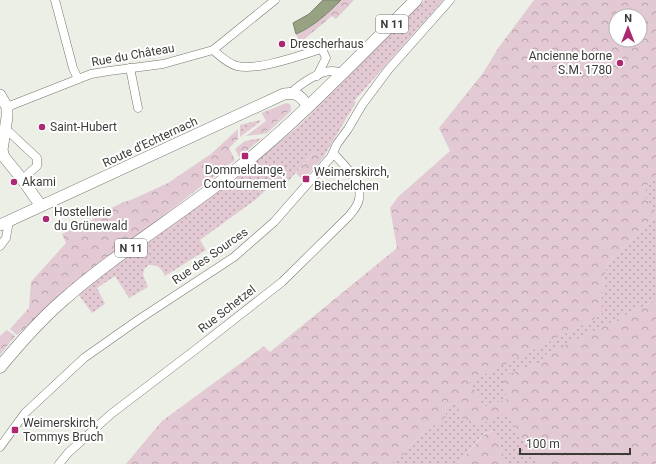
<svg xmlns="http://www.w3.org/2000/svg" width="656" height="464" font-family="Roboto,sans-serif">
<defs>
<pattern id="grass-dots" width="8" height="8" patternUnits="userSpaceOnUse"><rect width="8" height="8" fill="#e2c9d3"/><path d="M2 2h.1M6 6h.1" fill="none" stroke="#b8a4ac" stroke-width="1.8" stroke-linecap="round"/></pattern>
<pattern id="forest-crowns" width="20" height="18" patternUnits="userSpaceOnUse"><rect width="20" height="18" fill="#e2c9d3"/><path d="M2 6a3 3 0 1 1 6 0M12 15a3 3 0 1 1 6 0" fill="none" stroke="#b8a4ac"/></pattern>
</defs>
<rect width="100%" height="100%" fill="#ebefe5"/>
<!-- grass -->
<g fill="url(#grass-dots)">
<path d="M425,0H443L354,101L356,102L323,158L315,151L284,186L277,180L255,200L200,240L206,250L165,276C161,268 159,265 149,265L144,269L143,275L148,287L129,298L115,276L97,288L105,304L92,313L78,294L102,274L240,175L276,145L301,124Z"/>
<polygon points="291,108 291,111 267,133 263,134"/>
<polygon points="260,120 261,121 240,137 240,125"/>
<polygon points="656,178 656,212 646,198 646,186"/>
<polygon points="656,216 656,300 544,356 542,362 503,377 507,399 484,407 469,382 602,315 602,296 607,264"/>
<path d="M459,402L506,413L539,464H507L494,431L485,433L457,464H391C405,456 407,447 418,438C426,430 436,424 446,417L445,407Z"/>
</g>
<!-- forest -->
<g fill="url(#forest-crowns)" fill-rule="evenodd">
<path d="M341,0H354L336,19L332,16L302,41H299L296,34C313,27 327,14 341,0Z"/>
<path d="M534,0H656V178L646,186V198L656,212V216L607,264L602,296V315L470,382L484,407L507,399L502,377L542,362L543,356L656,300V464H539L506,413L482,424L458,417L459,402L445,407L446,417C436,424 426,430 418,438C407,447 405,456 391,464H126L162,421L264,346L270,352L397,248L390,208L398,197L450,151L439,128L483,73L499,47ZM616,16H640V40H616Z"/>
<polygon points="286,103 290,104 291,108 263,134 246,136 266,121 262,113"/>
<polygon points="238,129 238,139 229,148 235,160 140,234 84,275 17,335 10,329 29,308 31,282 66,243 62,234 92,220 107,210 124,202 131,200 168,183 211,154"/>
<polygon points="262,138 239,157 235,149 245,141"/>
<polygon points="315,151 323,158 303,180 296,173"/>
<polygon points="7,330 15,336 0,355 0,336"/>
<polygon points="495,431 507,464 457,464 486,433"/>
</g>
<!-- water -->
<path fill="#97a282" stroke="#7b836c" d="M323,0H341C327,14 313,27 296,34L293,23L309,14Z"/>
<g fill="none" stroke-linecap="round" stroke-linejoin="round">
<defs>
<g id="street">
<polyline points="55,0 73,68 78,79"/>
<path d="M213,50C220,56 228,64 237,66C259,71 300,55 322,49L326,58L317,76"/>
<polyline points="130,68 138,108"/>
<path d="M291,93C299,85 320,70 333,71C336,71 339,72 342,73"/>
<polyline points="7,107 91,74 109,71 163,64 213,50 275,0"/>
<polyline points="6,129 37,158 37,166 28,174"/>
<polyline points="0,246 6,238 9,221"/>
<polyline points="0,447 25,413 84,358 138,320 234,257 274,222 331,157 337,144 348,129 362,105 388,70 450,0"/>
<path d="M59,464L68,453L111,414L195,350L282,282L349,216C353,211 358,206 359,199C363,182 344,165 333,153"/>
</g>
<g id="secondary">
<polyline points="0,95 7,107 7,117 2,150 4,157 22,179 41,206"/>
<path d="M0,225L284,94C298,92 300,96 308,106"/>
</g>
<path id="primary" d="M0,367C19,344 39,321 62,301C116,253 179,216 236,170C300,119 357,58 416,0"/>
</defs>
<!-- street casing -->
<use href="#street" stroke="#757870" stroke-width="9"/>
<!-- secondary casing -->
<use href="#secondary" stroke="#757870" stroke-width="12"/>
<!-- primary casing -->
<use href="#primary" stroke="#757870" stroke-width="13"/>
<!-- street -->
<use href="#street" stroke="#fff" stroke-width="8"/>
<!-- secondary -->
<use href="#secondary" stroke="#fff" stroke-width="11"/>
<!-- primary -->
<use href="#primary" stroke="#fff" stroke-width="12"/>
</g>
<!-- markers -->
<g fill="#ac2872" stroke="#fff" stroke-width="1.5">
<circle cx="282" cy="44" r="4"/>
<circle cx="620" cy="63" r="4"/>
<circle cx="42" cy="127" r="4"/>
<rect x="241" y="152" width="8" height="8" rx="2"/>
<rect x="302" y="175" width="8" height="8" rx="2"/>
<circle cx="14" cy="182" r="4"/>
<circle cx="46" cy="219" r="4"/>
<rect x="11" y="426" width="8" height="8" rx="2"/>
</g>
<g text-anchor="middle" stroke-width="4" stroke-linejoin="round" paint-order="stroke">
<!-- shield labels -->
<g fill="#fff" stroke="#767674" stroke-width="1">
<rect x="376" y="15" width="32" height="18" rx="3"/>
<rect x="115" y="239" width="32" height="18" rx="3"/>
</g>
<g font-size="11" font-weight="bold" fill="#3b3c38">
<text x="392" y="28">N 11</text>
<text x="131" y="252">N 11</text>
</g>
<!-- poi labels -->
<g font-size="12" fill="#3b3c38" stroke="#fff" text-anchor="start">
<text x="290" y="48">Drescherhaus</text>
<text x="612" y="60" text-anchor="end">Ancienne borne<tspan x="612" dy="14">S.M. 1780</tspan></text>
<text x="50" y="131">Saint-Hubert</text>
<text x="245" y="174" text-anchor="middle">Dommeldange,<tspan x="245" dy="14">Contournement</tspan></text>
<text x="314" y="176">Weimerskirch,<tspan x="314" dy="14">Biechelchen</tspan></text>
<text x="22" y="186">Akami</text>
<text x="54" y="216">Hostellerie<tspan x="54" dy="14">du Grünewald</tspan></text>
<text x="23" y="427">Weimerskirch,<tspan x="23" dy="14">Tommys Bruch</tspan></text>
</g>
<!-- street labels -->
<g font-size="12" fill="#3b3c38" stroke="#fff">
<text transform="translate(133 55) rotate(-10)" y="4">Rue du Château</text>
<text transform="translate(150 142) rotate(-25)" y="4">Route d'Echternach</text>
<text transform="translate(210 256) rotate(-35)" y="4">Rue des Sources</text>
<text transform="translate(227 309) rotate(-38)" y="4">Rue Schetzel</text>
</g>
</g>
<!-- north arrow -->
<g transform="translate(628 28)"><circle r="19" fill="#ffffff" stroke="#b1b1af"/>
<path d="M0-3L7 15L0 10L-7 15Z" fill="#ac2872"/>
<text y="-6" font-size="11" font-weight="bold" text-anchor="middle" fill="#3b3c38">N</text>
</g>
<!-- scale -->
<path d="M520 448v6h110v-6" fill="none" stroke="#3b3c38" stroke-width="2"/>
<text x="526" y="448" font-size="12" fill="#3b3c38" stroke="#ffffff" stroke-width="3" paint-order="stroke">100 m</text>
</svg>
